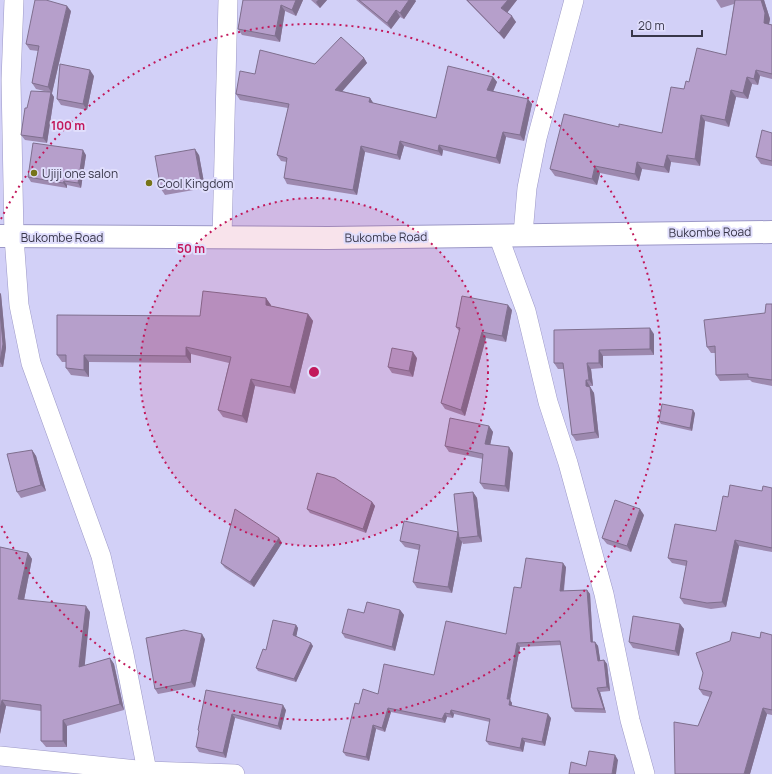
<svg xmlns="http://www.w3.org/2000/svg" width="772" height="774" font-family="Manrope,sans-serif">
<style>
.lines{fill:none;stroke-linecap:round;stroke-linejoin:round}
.street-casing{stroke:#9c98c7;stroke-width:20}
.secondary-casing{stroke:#9c98c7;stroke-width:24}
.street{stroke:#fff;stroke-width:19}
.secondary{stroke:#fff;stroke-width:22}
.wall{fill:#9d89af}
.shaded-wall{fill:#7f6f8e}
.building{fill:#b69fcb;stroke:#7f6f8e}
.ring{fill:none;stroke:#c2185b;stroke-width:2;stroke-dasharray:2 4}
.poi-dot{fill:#767419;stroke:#e0defc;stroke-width:1.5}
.labels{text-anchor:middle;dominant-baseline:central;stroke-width:4;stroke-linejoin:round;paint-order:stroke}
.poi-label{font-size:12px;fill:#383649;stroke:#e0defc;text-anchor:start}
.street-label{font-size:12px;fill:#383649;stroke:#e0defc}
.centre{fill:#c2185b;stroke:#e0defc;stroke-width:2}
.ring-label{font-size:12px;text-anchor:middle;font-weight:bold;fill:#c2185b;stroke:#e0defc;stroke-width:4;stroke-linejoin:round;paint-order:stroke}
</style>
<rect width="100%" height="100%" fill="#d2d0f7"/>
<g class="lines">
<defs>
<g id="street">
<polyline points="14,0 11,80 14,237 19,305 31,363 101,556 124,654 147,771"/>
<polyline points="523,234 527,188 537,138 574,0"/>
<polyline points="498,235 526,311 548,402 568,463 604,594 630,720 645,774"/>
<polyline points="222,238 228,0"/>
<polyline points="0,756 147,771 235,774"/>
</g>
<polyline id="secondary" points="0,236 328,238 772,232"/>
</defs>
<use href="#street" class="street-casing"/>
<use href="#secondary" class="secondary-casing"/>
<use href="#street" class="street"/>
<use href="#secondary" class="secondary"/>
</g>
<g class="wall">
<polygon points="243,0 303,0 296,16 285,11 280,42 242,35 238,29"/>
<polygon points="311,0 327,0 320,8"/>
<polygon points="356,0 415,0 416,1 404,19 400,17 391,29"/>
<polygon points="466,0 517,0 507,13 516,22 504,39"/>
<polygon points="716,0 764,0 770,19 769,24 772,25 772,79 760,76 758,85 752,84 748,99 736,97 729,127 705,121 700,166 671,162 669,173 642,169 639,181 600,173 597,185 555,176 550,169 619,127 662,133 684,89 689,82 726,55 734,4 721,8"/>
<polygon points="71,11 52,93 51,93 54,97 47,143 25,140 21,135 27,108 48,92 36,89 32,83 38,51 30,50 26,44"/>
<polygon points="364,58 367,63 342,91 370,98 373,103 436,118 493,77 497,82 493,92 532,104 524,141 506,137 500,164 443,150 442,156 404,146 400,160 365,152 357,195 287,184 284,178 287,162 281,161 277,155 288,108 240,100 236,94 255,74 315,64"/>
<polygon points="94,76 87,110 61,105 57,99"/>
<polygon points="772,133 772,166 761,164 756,157"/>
<polygon points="86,155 81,188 67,185 67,188 31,182 28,177"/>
<polygon points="199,155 205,188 165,195 161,189"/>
<polygon points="0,293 1,294 6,348 3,367 0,367"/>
<polygon points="266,298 271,306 308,314 313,321 295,394 255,386 247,423 223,417 218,410 229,363 191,354 191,363 89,362 89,377 71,375 66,368 66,362 62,362 57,355"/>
<polygon points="772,304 772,386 752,382 750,380 720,381 716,375 716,353 711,353 707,347 765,313"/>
<polygon points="512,310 506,342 486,338 465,416 445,409 441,403 459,331 456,327"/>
<polygon points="554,330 654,334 654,355 603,356 603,368 591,369 593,386 590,386 590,388 594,393 599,438 576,441 572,435 564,369 558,369 554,363"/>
<polygon points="417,358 413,377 392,373 388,367"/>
<polygon points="695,413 692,431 661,424 659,421"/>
<polygon points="489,426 493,432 490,445 513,453 509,492 484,489 480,483 483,459 449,452 445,446"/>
<polygon points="32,450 36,456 46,491 21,498 17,492"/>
<polygon points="772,488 772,552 739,546 726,607 711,609 684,604 680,598 686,566 672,563 668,558 716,531 728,497 762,491"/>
<polygon points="473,492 477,498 482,542 463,544 462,542 452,593 417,588 413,582 419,550 405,547 400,541 458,532"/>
<polygon points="372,502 375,506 366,533 310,513 307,509"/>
<polygon points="644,515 631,552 607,544 602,538"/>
<polygon points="279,538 282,543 254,587 225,568 221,563"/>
<polygon points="0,547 28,553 32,559 24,600 90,612 84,666 110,658 114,664 124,710 67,726 67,747 46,747 41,741 41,711 6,706 0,734"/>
<polygon points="566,567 564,591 587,590 590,594 593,642 595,642 598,646 600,660 604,660 607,664 610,691 600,692 606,713 575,712 572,708 561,645 520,647 510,700 512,703 512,706 551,718 545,746 525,742 523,752 489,745 486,741 490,722 454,714 453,718 447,717 445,723 391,712 385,732 376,729 369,761 346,756 343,752 359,704 378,694 434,675 506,634 521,588"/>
<polygon points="400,610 404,615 395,651 345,638 342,633"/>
<polygon points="680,624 684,629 679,656 633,648 629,642"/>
<polygon points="296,625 298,628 296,636 313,646 296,682 258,671 256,668 266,650"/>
<polygon points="772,635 772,715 767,714 750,774 698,726 710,697 703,695 699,689 760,638"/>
<polygon points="205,639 195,687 158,694 155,689"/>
<polygon points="206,690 286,710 281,730 235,718 226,758 199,752 196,747 199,732 198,730"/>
</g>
<g class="shaded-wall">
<polygon points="296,0 303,0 296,16 292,10"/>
<polygon points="318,0 327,0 320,8 316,2"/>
<polygon points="409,0 415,0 416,1 404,19 400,13"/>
<polygon points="508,0 517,0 506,14 501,8"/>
<polygon points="761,0 764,0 770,19 768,29 764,23"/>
<polygon points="281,5 285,11 280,42 275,36"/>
<polygon points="67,6 71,11 52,93 48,87"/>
<polygon points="396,10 400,17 391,29 387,23"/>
<polygon points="512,16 516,22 504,39 499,33"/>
<polygon points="364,58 367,63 339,95 335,90"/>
<polygon points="90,70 94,76 87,110 83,104"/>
<polygon points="756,70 760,76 758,85 754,79"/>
<polygon points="493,77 497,82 491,96 487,90"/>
<polygon points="747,77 752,84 748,99 743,93"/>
<polygon points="731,90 736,97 729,127 725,120"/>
<polygon points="51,92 54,97 47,143 43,138"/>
<polygon points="370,98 374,104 369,102"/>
<polygon points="528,99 532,104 524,141 520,135"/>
<polygon points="701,115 705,121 700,166 695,159"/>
<polygon points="503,132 506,137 500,164 496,158"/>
<polygon points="400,141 404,146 400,160 397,155"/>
<polygon points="439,145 443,150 442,156 438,151"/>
<polygon points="361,146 365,152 357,195 353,190"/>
<polygon points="195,149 199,155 205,188 201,182"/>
<polygon points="83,150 86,155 81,188 78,183"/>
<polygon points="667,155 671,162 669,173 664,167"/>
<polygon points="637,162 642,169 639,181 635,174"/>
<polygon points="595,166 600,173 597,185 592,179"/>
<polygon points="64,181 67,185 67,188 63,183"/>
<polygon points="0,293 1,294 6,348 3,367 0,362"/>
<polygon points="266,298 271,305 271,312 266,305"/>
<polygon points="508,305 512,310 506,342 502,336"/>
<polygon points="308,314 313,321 295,394 290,387"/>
<polygon points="650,328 654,334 654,355 650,349"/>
<polygon points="482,332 486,338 465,416 461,410"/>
<polygon points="186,347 191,354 191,363 186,356"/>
<polygon points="599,350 603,356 603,368 599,363"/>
<polygon points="413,352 417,358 413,377 409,371"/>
<polygon points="84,355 89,362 89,377 84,370"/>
<polygon points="587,363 591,369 593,386 589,380"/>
<polygon points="251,379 255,386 247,423 242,416"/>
<polygon points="586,380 594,393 599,438 595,432 586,386"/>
<polygon points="693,410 695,413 692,431 690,428"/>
<polygon points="489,426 493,432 489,450 485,444"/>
<polygon points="509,447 513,453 509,492 505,486"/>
<polygon points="32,450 36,456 46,491 41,485"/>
<polygon points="473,492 477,498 482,542 478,536"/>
<polygon points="372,502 375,506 366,533 363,529"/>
<polygon points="640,509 644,515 631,552 627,546"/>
<polygon points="458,532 459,538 462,542 452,593 448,587"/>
<polygon points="279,538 282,543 254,587 250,582"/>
<polygon points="735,540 739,546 726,607 722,602"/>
<polygon points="28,553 32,559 23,605 18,599"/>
<polygon points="563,563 566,567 563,595 560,591"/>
<polygon points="587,590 590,594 593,646 591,642"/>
<polygon points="86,606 90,612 84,673 79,667"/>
<polygon points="400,610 404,615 395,651 392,647"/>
<polygon points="680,624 684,629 679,656 675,651"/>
<polygon points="296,625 298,628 296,638 293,635"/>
<polygon points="202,634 205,639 195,687 191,682"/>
<polygon points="595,642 598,646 601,665 598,661"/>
<polygon points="311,643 313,646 296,682 294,679"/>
<polygon points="517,643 520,647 510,700 512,703 511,709 509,705 507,699"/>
<polygon points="110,658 114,664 124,710 120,704"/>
<polygon points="604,660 607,664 610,691 607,687"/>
<polygon points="597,688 600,692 606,713 604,709"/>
<polygon points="2,700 6,706 0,734 0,709"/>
<polygon points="283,705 286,710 281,730 278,726"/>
<polygon points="388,708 391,712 385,732 382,728"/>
<polygon points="763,708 767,714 750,774 744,774"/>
<polygon points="451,710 454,714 453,718 450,714"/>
<polygon points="445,713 447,717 445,723 442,719"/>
<polygon points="232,714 235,718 226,758 223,753"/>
<polygon points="548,714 551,718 545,746 542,742"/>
<polygon points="63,720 67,726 67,747 63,741"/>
<polygon points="373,725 376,729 369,761 366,757"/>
<polygon points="522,738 525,742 523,752 520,748"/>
<polygon points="615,755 618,760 616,774 612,774"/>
</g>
<g class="building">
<polygon points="35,0 46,0 67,6 48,87 32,83 39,46 26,44"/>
<polygon points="243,0 296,0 292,10 281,5 275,36 238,29"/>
<polygon points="359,0 409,0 400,13 396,10 387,23"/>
<polygon points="467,0 508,0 501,8 512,16 499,33"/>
<polygon points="735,0 761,0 765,13 764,23 772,25 772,74 756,70 754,79 747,77 743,93 731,90 725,120 701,115 695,159 667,155 664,167 637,162 635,174 595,166 592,179 550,169 564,114 619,127 619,124 662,133 671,87 684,89 686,81 689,82 697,48 726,55"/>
<polygon points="341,37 364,58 335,90 370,98 369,102 436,118 448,66 493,77 487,90 528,99 520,135 503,132 496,158 439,145 438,151 400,141 397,155 361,146 353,190 284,178 287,158 277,155 289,104 236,94 240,71 255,74 260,50 315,64"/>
<polygon points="60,64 90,70 83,104 57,99"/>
<polygon points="31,91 51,92 43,138 21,135 25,108 27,108"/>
<polygon points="762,130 772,133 772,161 756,157"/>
<polygon points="33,143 83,150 78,183 64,181 63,183 28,177"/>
<polygon points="195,149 201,182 161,189 155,156"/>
<polygon points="203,291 266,298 266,305 308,314 290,387 251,379 242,416 218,410 231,357 186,347 186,356 84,355 84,370 66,368 66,355 57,355 57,315 200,316"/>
<polygon points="462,296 508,305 502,336 482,332 461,410 441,403 460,328 456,327"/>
<polygon points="766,304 772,304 772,380 748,377 748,374 716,375 715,346 707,347 704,320 765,313"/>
<polygon points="0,311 3,344 0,362"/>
<polygon points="650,328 650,349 599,350 599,363 587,363 589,380 586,380 586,386 590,387 595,432 572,435 563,363 554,363 554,330"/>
<polygon points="392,348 413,352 409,371 388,367"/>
<polygon points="662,404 693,410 690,428 659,421"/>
<polygon points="450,418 489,426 485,444 509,447 505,486 480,483 483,454 445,446"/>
<polygon points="32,450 41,485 17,492 7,454"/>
<polygon points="317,473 335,478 372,502 363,529 307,509"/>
<polygon points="730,485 762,491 763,486 772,488 772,548 735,540 722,602 707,603 680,598 687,561 668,558 675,524 716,531 723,496 728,497"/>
<polygon points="473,492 478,536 459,538 458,532 448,587 413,582 420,545 400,541 404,521 458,532 454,494"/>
<polygon points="615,500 640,509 627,546 602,538"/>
<polygon points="235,509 279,538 250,582 221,563"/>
<polygon points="0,547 28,553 18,599 86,606 79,667 110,658 120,704 63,720 63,741 41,741 41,705 2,700 0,709"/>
<polygon points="526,558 563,563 560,591 587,590 591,642 595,642 598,661 604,660 607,687 597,688 604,709 572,708 560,641 517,643 507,699 510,699 509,705 548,714 542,742 522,738 520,748 486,741 490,719 451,710 450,714 445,713 442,719 388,708 382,728 373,725 366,757 343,752 355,703 359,704 363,689 378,694 384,664 434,675 446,621 506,634 514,587 521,588"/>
<polygon points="367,602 400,610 392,647 342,633 348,609 364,613"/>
<polygon points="633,616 680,624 675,651 629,642"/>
<polygon points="273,620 296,625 293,635 311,643 294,679 256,668 263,649 266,650"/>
<polygon points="184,630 202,634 191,682 155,689 146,638"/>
<polygon points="732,632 760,638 761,632 772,635 772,710 763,708 744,774 675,774 674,722 698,726 712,692 699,689 703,673 696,653 730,641"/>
<polygon points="206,690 283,705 278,726 232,714 223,753 196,747 199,731 198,730"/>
<polygon points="589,751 615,755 612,774 569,774 571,762 586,766"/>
</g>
<circle cx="314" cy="372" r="174" fill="#c2185b" fill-opacity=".12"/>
<g class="ring">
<circle cx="314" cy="372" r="174"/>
<path d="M1 219A348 348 0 1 1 1 525"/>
</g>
<g class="poi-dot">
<circle cx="34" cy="173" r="4"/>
<circle cx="149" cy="183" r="4"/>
</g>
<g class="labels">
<g class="poi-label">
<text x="42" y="173">Ujiji one salon</text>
<text x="157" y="183">Cool Kingdom</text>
</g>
<g class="street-label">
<text transform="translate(710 232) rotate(-1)">Bukombe Road</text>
<text x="62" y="237">Bukombe Road</text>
<text transform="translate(386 237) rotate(-1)">Bukombe Road</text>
</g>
</g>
<circle cx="314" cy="372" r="6" class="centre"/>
<g class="ring-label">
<text x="68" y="130">100 m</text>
<text x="191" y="253">50 m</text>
</g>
<path d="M632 30v6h70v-6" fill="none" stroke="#383649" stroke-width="2"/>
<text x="638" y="30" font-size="12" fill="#383649" stroke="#e0defc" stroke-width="3" paint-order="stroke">20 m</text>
</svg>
